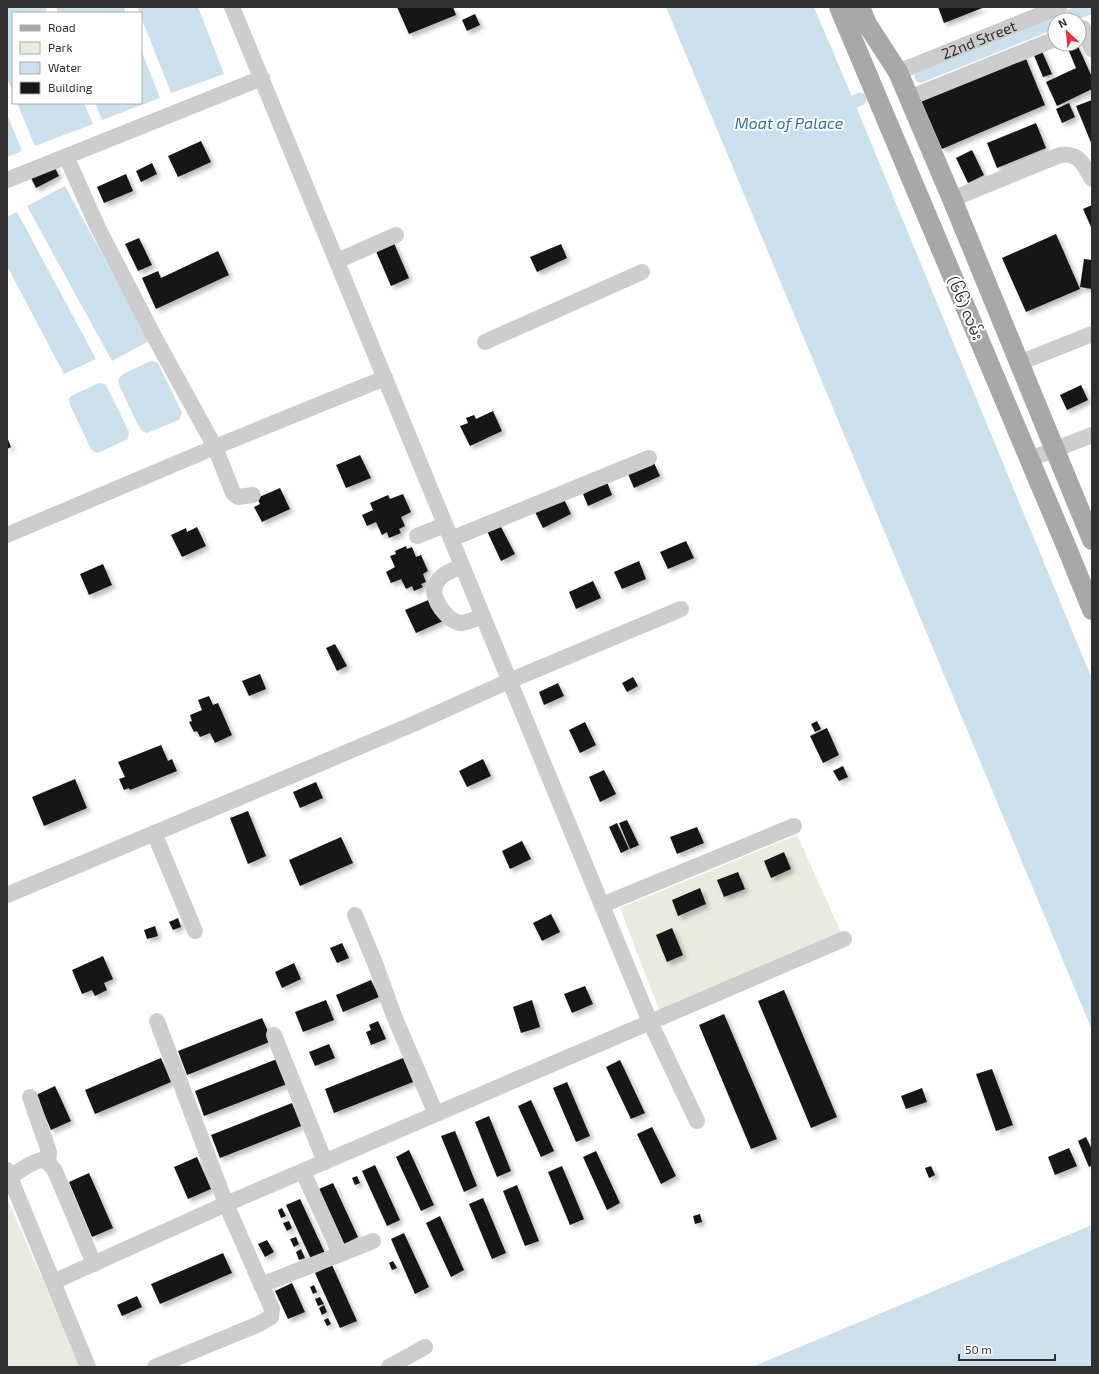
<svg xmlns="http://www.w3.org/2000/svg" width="1099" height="1374" font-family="'Exo 2','Noto Sans Myanmar',sans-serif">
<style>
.green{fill:#e6edde}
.water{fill:#cae0ed}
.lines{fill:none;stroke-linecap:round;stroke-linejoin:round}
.canal{stroke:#cae0ed;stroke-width:13}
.building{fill:#171717;filter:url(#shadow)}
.minor{stroke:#cdcdcd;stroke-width:16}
.major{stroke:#a8a8a8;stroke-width:20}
.labels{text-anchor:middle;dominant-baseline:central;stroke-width:4;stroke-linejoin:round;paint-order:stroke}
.street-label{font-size:15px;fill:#303030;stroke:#fff}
.water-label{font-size:16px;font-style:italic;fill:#3b7395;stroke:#fff}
</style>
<defs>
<filter id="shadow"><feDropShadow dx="3.5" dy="3.5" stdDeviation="2" flood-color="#0004"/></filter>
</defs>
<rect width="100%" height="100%" fill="#fff"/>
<g class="green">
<polygon points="797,835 844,939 663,1016 656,1002 620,908"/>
<polygon points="7,1198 81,1367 7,1367"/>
</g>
<g class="water">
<polygon points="7,7 45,7 47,13 13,13 13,93 7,78"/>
<polygon points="56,7 124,7 126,13 58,13"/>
<polygon points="137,7 198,7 224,74 171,93 141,17 141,13 140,13"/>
<polygon points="666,7 814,7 850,92 1092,679 1092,1030"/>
<polygon points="141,50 160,98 102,120 95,103 141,103"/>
<polygon points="17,103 84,103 93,124 35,146"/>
<polygon points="7,114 22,151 7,157"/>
<polygon points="65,186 149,341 112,361 27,206"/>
<polygon points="17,212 96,359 64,374 7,266 7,217"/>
<polygon points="151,361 157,362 159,365 182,413 179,420 147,433 142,431 138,425 120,387 118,379 123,374"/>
<polygon points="99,383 105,384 107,387 129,432 128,439 98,453 93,451 91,449 70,405 69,399 71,396"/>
<polygon points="1092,1225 1092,1367 752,1367"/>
</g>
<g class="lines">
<g class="canal">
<polyline points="1060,20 1092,7"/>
<polyline points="921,76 1055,22"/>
<polyline points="838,109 860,99"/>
</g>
</g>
<g class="building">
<polygon points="397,7 453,7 456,15 409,34"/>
<polygon points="938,7 985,7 944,23"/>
<polygon points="475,14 480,25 467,31 462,20"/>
<polygon points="1066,44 1077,44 1092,77 1092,89 1057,106 1046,82 1076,68"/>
<polygon points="1041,49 1052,74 1043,77 1033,53"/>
<polygon points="1024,54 1045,105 942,149 920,98"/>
<polygon points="1092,100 1092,145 1076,106"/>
<polygon points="1069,103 1075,117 1062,123 1056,109"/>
<polygon points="1036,123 1046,148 997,168 987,143"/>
<polygon points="201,141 211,162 178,177 168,156"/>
<polygon points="972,150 984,175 968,183 956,158"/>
<polygon points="152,163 157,174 141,182 136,171"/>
<polygon points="53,164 59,176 36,188 30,176"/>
<polygon points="126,174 133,191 104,203 97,187"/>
<polygon points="1092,205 1092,229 1083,209"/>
<polygon points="1056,234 1080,289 1026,312 1002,258"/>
<polygon points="139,238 152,265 138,271 125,244"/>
<polygon points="393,241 409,278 391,286 375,249"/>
<polygon points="561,244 567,258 537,272 530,257"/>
<polygon points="218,251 229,275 156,309 142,278 158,271 161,278"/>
<polygon points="1084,259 1092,260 1092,289 1080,287"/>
<polygon points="1081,385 1088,400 1067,410 1060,395"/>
<polygon points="493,411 502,431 470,446 460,426 468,423 466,418 474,415 476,419"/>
<polygon points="7,437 11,447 7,449"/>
<polygon points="360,455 371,478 346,488 336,465"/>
<polygon points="654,463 660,476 634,488 628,474"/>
<polygon points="607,482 612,495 588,506 583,494"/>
<polygon points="280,488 290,509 262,522 254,507 260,504 257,498"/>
<polygon points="403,494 411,512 401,517 405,526 399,529 401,533 389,538 387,532 382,535 376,522 367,526 362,515 373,510 370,503 388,495 390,499"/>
<polygon points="564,499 571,514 543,528 535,512"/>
<polygon points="500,525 515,554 501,561 487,531"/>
<polygon points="197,527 206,546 182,557 171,535 186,528 187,532"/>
<polygon points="686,541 694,558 668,569 660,552"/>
<polygon points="406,546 407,549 412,547 416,557 421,555 428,571 423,574 426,582 421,584 423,587 414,591 412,586 406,589 401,579 391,583 386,572 395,567 390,556 396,554 395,551"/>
<polygon points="639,561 646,579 622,589 614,572"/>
<polygon points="103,564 112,585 89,595 80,574"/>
<polygon points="593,581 601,598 576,609 569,592"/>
<polygon points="433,598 443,621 416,633 405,610"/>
<polygon points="335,644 347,666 337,671 326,648"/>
<polygon points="260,674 266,689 249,696 242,681"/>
<polygon points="633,677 638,686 627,692 622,683"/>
<polygon points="558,683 564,696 544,705 539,692"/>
<polygon points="209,696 213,705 218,703 232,735 215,743 210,733 200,737 197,731 194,732 189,722 192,721 190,715 202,710 198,700"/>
<polygon points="817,721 821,729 815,732 811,724"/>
<polygon points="585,722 596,745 580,753 569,730"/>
<polygon points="827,728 839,755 823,763 810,736"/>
<polygon points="161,745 168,761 172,759 177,771 130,790 129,788 124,790 119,779 125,777 118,762"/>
<polygon points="483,759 491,776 467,787 459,771"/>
<polygon points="843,766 848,777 839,781 833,771"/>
<polygon points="604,770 616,794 600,802 589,777"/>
<polygon points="75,779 87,808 44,826 32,797"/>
<polygon points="316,782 323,798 300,808 293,792"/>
<polygon points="248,811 266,856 248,864 230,818"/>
<polygon points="627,820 639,845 630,849 619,823"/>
<polygon points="617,823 629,849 621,853 609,827"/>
<polygon points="697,827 704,843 677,854 670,837"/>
<polygon points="341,837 353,863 300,886 289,860"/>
<polygon points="522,841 531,859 510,869 502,851"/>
<polygon points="784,852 791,869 771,878 764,861"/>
<polygon points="738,872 745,889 724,897 717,880"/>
<polygon points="700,888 706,904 678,916 672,900"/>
<polygon points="551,914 560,932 542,941 533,923"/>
<polygon points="178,918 181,927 173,930 169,922"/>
<polygon points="155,926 158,936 147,939 144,930"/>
<polygon points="672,928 683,955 667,962 656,935"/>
<polygon points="342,943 349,958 337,963 330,948"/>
<polygon points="103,956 113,979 104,983 107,990 95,996 92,990 82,994 72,970"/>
<polygon points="294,963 301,979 282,988 275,972"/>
<polygon points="371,980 379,997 343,1012 336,995"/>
<polygon points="585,986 593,1004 572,1013 564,994"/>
<polygon points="784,990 837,1117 811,1128 758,1001"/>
<polygon points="326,1000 334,1020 303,1032 295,1012"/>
<polygon points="532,1000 540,1027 521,1033 513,1007"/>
<polygon points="724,1014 777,1139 751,1149 699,1025"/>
<polygon points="262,1018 272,1041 187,1075 178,1051"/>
<polygon points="378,1021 386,1039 371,1045 366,1032 371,1030 369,1025"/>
<polygon points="329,1044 335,1058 315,1066 309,1052"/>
<polygon points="161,1058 171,1082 95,1114 85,1090"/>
<polygon points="403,1058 413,1082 334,1113 325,1089"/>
<polygon points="277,1059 287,1084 204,1116 195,1091"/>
<polygon points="620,1060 645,1113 631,1119 606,1067"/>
<polygon points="992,1069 1013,1125 996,1131 976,1074"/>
<polygon points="567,1082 590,1136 576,1142 553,1088"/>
<polygon points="55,1086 71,1121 51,1130 36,1095"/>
<polygon points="922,1088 927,1102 906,1109 901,1096"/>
<polygon points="531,1100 554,1151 541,1157 518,1106"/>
<polygon points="292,1103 301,1126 220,1158 211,1135"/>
<polygon points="489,1116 511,1171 497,1177 475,1122"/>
<polygon points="652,1127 676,1176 661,1184 637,1134"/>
<polygon points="455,1131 477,1186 464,1192 441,1136"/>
<polygon points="1086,1137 1092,1150 1092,1165 1089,1167 1078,1141"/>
<polygon points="1069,1148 1077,1166 1055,1175 1048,1157"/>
<polygon points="409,1150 434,1205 421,1211 396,1157"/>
<polygon points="596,1151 620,1203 607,1210 583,1157"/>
<polygon points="197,1157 211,1189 188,1199 174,1167"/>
<polygon points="375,1165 400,1220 387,1226 362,1171"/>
<polygon points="562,1166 584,1219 570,1225 548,1172"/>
<polygon points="931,1166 935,1175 929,1178 925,1168"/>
<polygon points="89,1173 113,1228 92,1237 69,1182"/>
<polygon points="357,1176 360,1183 355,1185 352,1178"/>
<polygon points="333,1183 358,1237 344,1244 319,1189"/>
<polygon points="517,1185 539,1241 525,1246 503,1191"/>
<polygon points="483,1198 506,1253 492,1259 469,1204"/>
<polygon points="300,1199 325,1253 311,1259 286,1205"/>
<polygon points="282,1208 286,1216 281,1218 278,1210"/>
<polygon points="700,1214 702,1222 695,1224 693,1216"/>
<polygon points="440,1216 464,1270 451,1277 426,1223"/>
<polygon points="289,1221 292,1228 287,1231 283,1223"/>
<polygon points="404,1233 429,1287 415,1294 391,1239"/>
<polygon points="296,1237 299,1244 294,1247 290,1239"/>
<polygon points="267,1240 274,1252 265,1257 258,1244"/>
<polygon points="301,1249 305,1258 299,1260 296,1252"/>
<polygon points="223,1253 232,1273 160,1304 151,1284"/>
<polygon points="393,1261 397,1268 392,1270 389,1263"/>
<polygon points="332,1265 357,1321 340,1328 315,1273"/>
<polygon points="292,1283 305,1312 288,1319 275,1291"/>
<polygon points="314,1285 317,1292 313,1294 310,1287"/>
<polygon points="137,1296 142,1307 122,1316 117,1305"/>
<polygon points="320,1297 324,1304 318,1306 315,1299"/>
<polygon points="324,1305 327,1312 322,1315 319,1308"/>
<polygon points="328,1318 331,1324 327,1326 324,1320"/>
</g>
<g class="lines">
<g class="minor">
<polyline points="232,7 650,1022 697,1121"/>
<polyline points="1083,28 1092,49"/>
<path id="s1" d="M898,72L1059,7"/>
<polyline points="909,98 1055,39"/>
<polyline points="66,156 99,230 156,340 215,447 233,493 238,497 253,495"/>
<polyline points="7,180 262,78"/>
<path d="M952,199L1060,155C1080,153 1083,164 1092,179"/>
<polyline points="337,261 396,235"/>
<polyline points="485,342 642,272"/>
<polyline points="1019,363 1092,334"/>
<polyline points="1030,459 1092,435"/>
<polyline points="7,535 215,447 385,378"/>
<polyline points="417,536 445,525"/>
<polyline points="451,539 649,458"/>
<path d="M462,566C452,570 439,575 435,586C430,598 448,623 462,623C468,622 476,618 483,617"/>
<polyline points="154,833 195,931"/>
<polyline points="7,895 293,775 418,722 509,681 681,609"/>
<polyline points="602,905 794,826"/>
<polyline points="355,915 375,963 394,1016 436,1114"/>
<polyline points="274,1035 325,1162"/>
<polyline points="30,1097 49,1152 48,1163"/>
<polyline points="7,1170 88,1367"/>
<path d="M10,1177C18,1172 34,1160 43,1160C48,1161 52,1167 55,1171L94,1264"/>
<polyline points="338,1255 373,1241"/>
<polyline points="53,1282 226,1204 844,939"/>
<polyline points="261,1285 338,1255 337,1247 303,1172"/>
<polyline points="155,1367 259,1324 271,1317 272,1309 226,1204 157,1021"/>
<polyline points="389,1367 425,1347"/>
</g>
<g class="major">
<polyline points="839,7 1069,553 1092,610"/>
<polyline points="860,7 867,24 898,72 952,199 1092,540"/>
</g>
</g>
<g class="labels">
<g class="street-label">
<text stroke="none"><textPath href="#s1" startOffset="87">22nd Street</textPath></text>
<text transform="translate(966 308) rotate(67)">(၆၆) လမ်း</text>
</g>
<g class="water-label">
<text x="789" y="122">Moat of Palace</text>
</g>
</g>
<rect width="1099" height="1374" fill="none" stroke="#303030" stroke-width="16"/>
<rect x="12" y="12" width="130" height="92" fill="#ffffff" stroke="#acacac"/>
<rect x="20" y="25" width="20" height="6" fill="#a8a8a8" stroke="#acacac"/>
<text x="48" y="32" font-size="12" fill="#303030">Road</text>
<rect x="20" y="42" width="20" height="12" fill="#e6edde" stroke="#acacac"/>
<text x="48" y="52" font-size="12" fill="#303030">Park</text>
<rect x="20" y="62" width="20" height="12" fill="#cae0ed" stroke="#acacac"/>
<text x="48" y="72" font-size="12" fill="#303030">Water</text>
<rect x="20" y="82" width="20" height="12" fill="#171717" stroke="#acacac"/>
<text x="48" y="92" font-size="12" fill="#303030">Building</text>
<g transform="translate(1067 32) rotate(334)"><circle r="19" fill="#ffffff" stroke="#acacac"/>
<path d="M0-3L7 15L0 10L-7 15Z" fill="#e92f3f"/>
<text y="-6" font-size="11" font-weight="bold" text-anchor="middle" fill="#303030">N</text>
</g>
<path d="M959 1354v6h96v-6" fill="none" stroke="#303030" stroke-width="2"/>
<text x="965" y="1354" font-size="12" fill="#303030" stroke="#ffffff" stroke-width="3" paint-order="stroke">50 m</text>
</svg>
